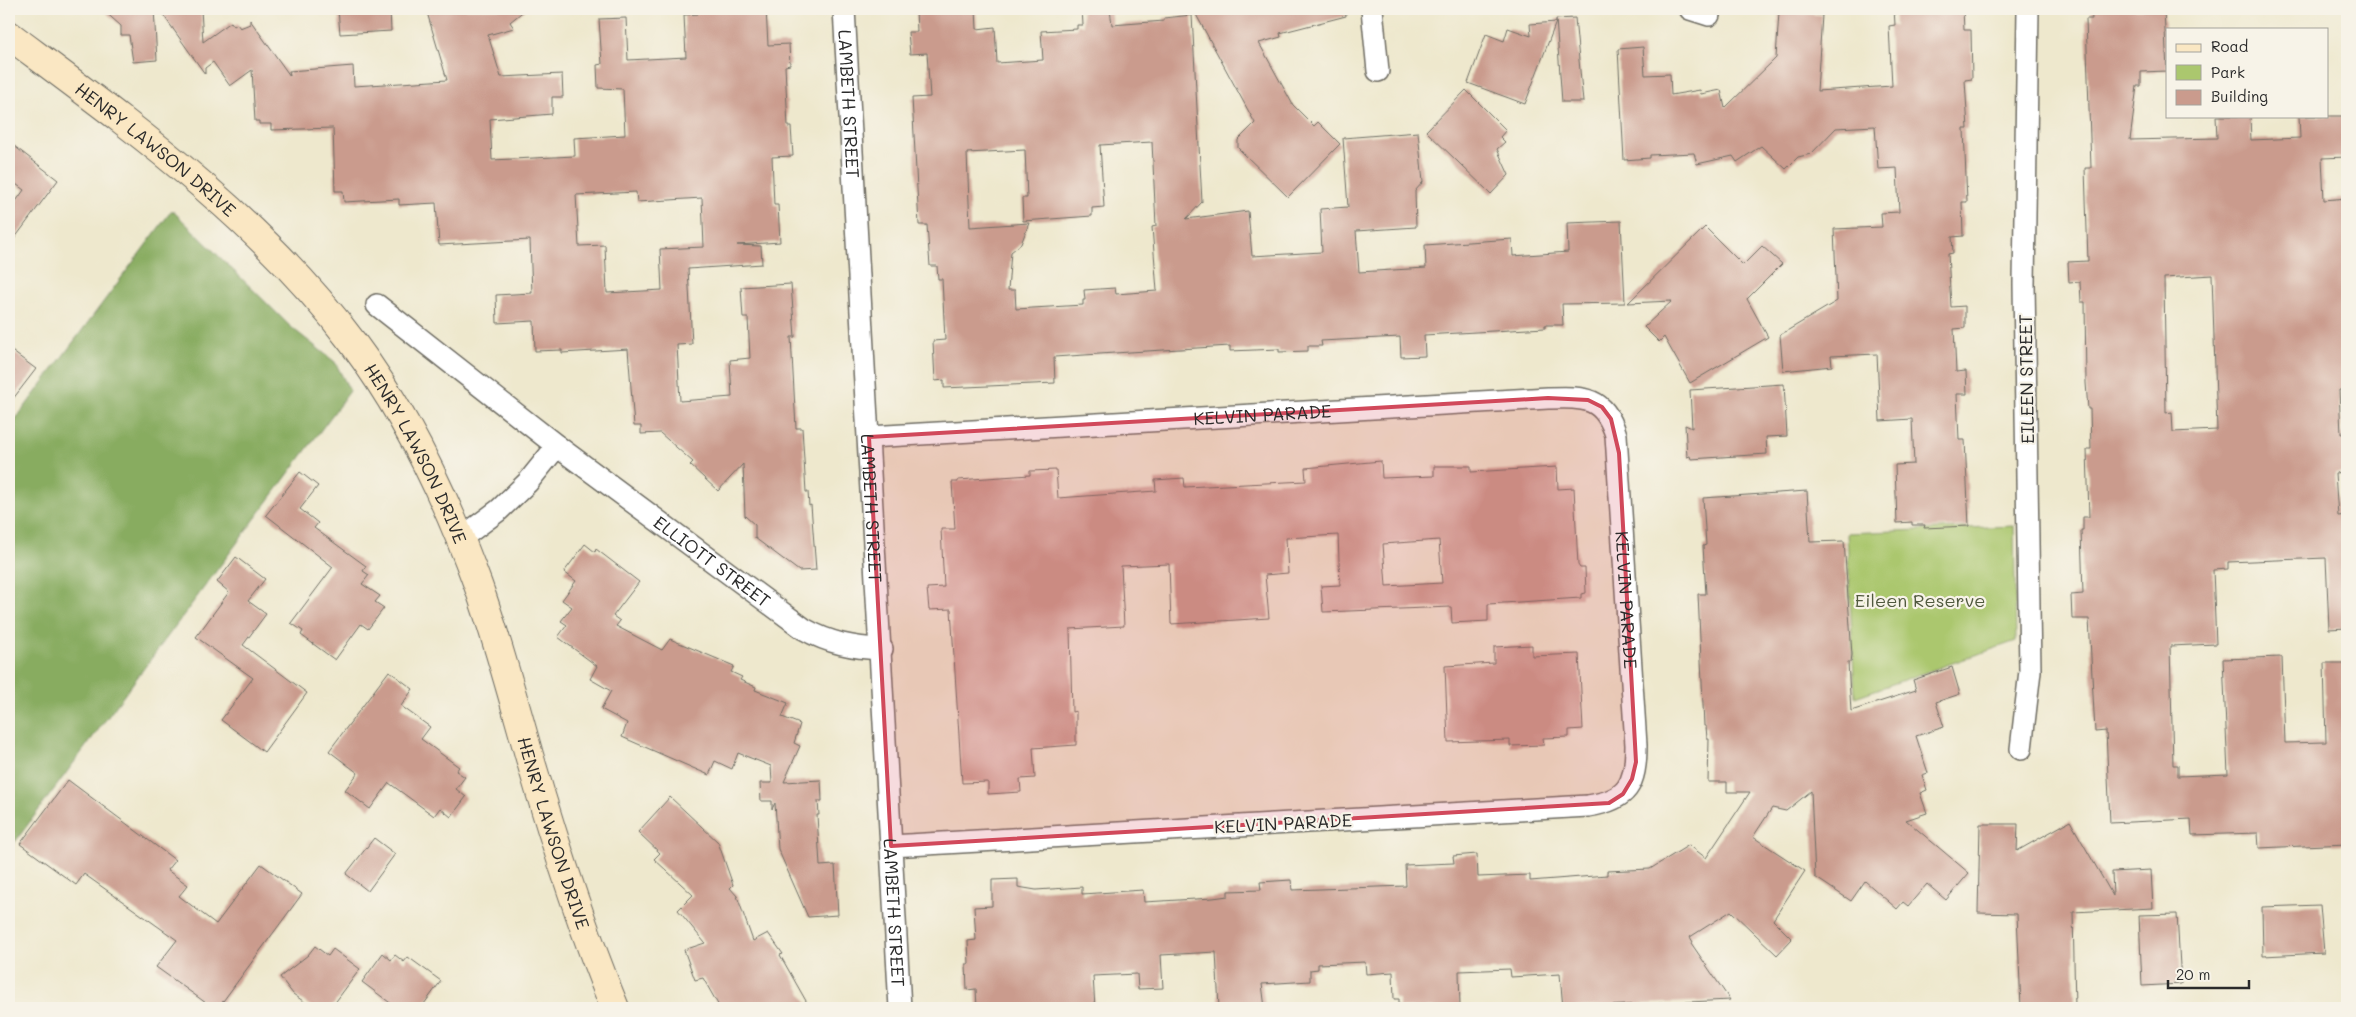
<svg xmlns="http://www.w3.org/2000/svg" width="2356" height="1017" font-family="Mali,sans-serif">
<style>
.green{fill:#abc76e;stroke:#6b794c}
.forest{fill:#88ac61;stroke:#5a6c46}
.building{fill:#ca9b8d;fill-rule:evenodd}
.lines{fill:none;stroke-linecap:round;stroke-linejoin:round}
.minor-casing{stroke:#6f6d64;stroke-width:24}
.secondary-casing{stroke:#6f6d64;stroke-width:30}
.minor{stroke:#fff;stroke-width:21}
.secondary{stroke:#fae7c3;stroke-width:28}
.marked{fill:#d1495b;fill-opacity:0.2;stroke:#d1495b;stroke-width:4;stroke-linejoin:round}
.labels{text-anchor:middle;dominant-baseline:central;stroke-width:4.5;stroke-linejoin:round;paint-order:stroke}
.street-label{font-size:18px;fill:#2b2b2b;stroke:#f7f3e8}
.park-label{font-size:18px;fill:#515a3f;stroke:#f7f3e8}
</style>
<rect width="100%" height="100%" fill="#f7f3e8"/>
<filter id="ink" filterUnits="userSpaceOnUse"><feTurbulence type="fractalNoise" baseFrequency=".02" numOctaves="2"/><feDisplacementMap in="SourceGraphic" scale="10" xChannelSelector="R" yChannelSelector="G"/><feConvolveMatrix kernelMatrix="1 2 1 2 8 2 1 2 1" color-interpolation-filters="sRGB"/></filter>
<filter id="wash" filterUnits="userSpaceOnUse"><feTurbulence type="fractalNoise" baseFrequency=".0096" numOctaves="4" result="noise"/><feDisplacementMap in="SourceGraphic" scale="20" xChannelSelector="R" yChannelSelector="G"/><feGaussianBlur stdDeviation="1.12" result="paint"/><feColorMatrix in="noise" values="0 0 0 0 0 0 0 0 0 0 0 0 0 0 0 0 0 1.4 0 .05"/><feComposite in="paint" operator="in"/></filter>
<g filter="url(#wash)">
<rect width="100%" height="100%" fill="#eee8cd"/>
<polygon class="green" points="2014,526 2016,641 1855,697 1847,533"/>
<polygon class="forest" points="172,210 291,327 335,362 350,391 9,850 9,428"/>
<g id="blocks">
<g class="building">
<polygon points="102,9 154,9 157,60 133,62 129,35 121,35 121,26"/>
<path d="M159,9H201L203,42L231,22L234,26L237,24L240,28L250,24V20L290,76L289,71L353,66L354,86L447,80L426,9H526L510,22L514,28L488,35L501,77L562,74L563,97H552V114L490,119L492,160L575,156L574,138L625,135L623,89L598,88L597,65L602,64L599,19L626,18L628,60L686,57L684,15L698,14L697,11H702V9H766L768,45L789,44L790,65L785,66L788,127H791L793,156L772,157L774,205H778L780,242L737,245L761,246L762,264L688,269L692,344L677,345L680,401L732,397L730,360L750,358L748,318H743L741,287L791,284L795,337H791L796,428H802L806,492H808L809,506L811,505L816,570L799,571L755,538V525L745,516L743,464L718,491L690,465L693,462L660,433L641,434V426H634L628,349L562,353V350L535,351L534,321L497,323L496,295L532,293L530,240L439,245L436,203L399,205V199L344,202L343,191H335L333,128L271,130V124H259V121H255L252,70L230,86L213,62L205,68V74ZM636,192L637,202L702,198L704,247L660,249L662,290L607,293L605,245L579,246L576,195Z"/>
<polygon points="338,9 390,9 391,31 340,34"/>
<path d="M916,9H976L977,29L995,27L997,63L1043,60L1041,31L1077,29V25H1083L1082,9H1110L1112,25L1164,21V18L1192,15L1202,202L1186,219L1248,211L1252,256L1322,252L1320,209L1348,207L1343,138L1418,132L1423,182L1415,191L1416,227L1356,231L1359,272L1426,268L1425,245L1512,239L1513,256L1568,252L1567,223L1621,221L1625,303L1562,304L1563,325H1545V328L1424,335L1425,356L1401,357L1400,337L1321,341L1322,346H1308V351L1279,352V349L1230,351V346L1130,352L1054,357L1055,383L944,388V380L935,381L933,341L945,340L942,279H938L937,266H930L927,225H919L912,98L930,97L927,53L910,54L908,32H917ZM1152,142L1156,226L1152,227L1157,291L1116,294L1115,288L1084,290L1085,300H1083V305L1016,309L1015,290H1008L1011,252L1021,244L1029,223L970,227L967,153L1025,150L1027,198H1022L1023,221L1092,216V208L1104,207L1100,145Z"/>
<polygon points="1193,9 1345,9 1346,16 1280,33 1281,37 1259,43 1293,105 1314,126 1318,122 1340,144 1288,197 1238,148 1238,140 1255,123"/>
<polygon points="1894,9 1963,9 1964,30 1971,30 1972,79 1965,80 1968,129 1964,129 1967,202 1962,202 1963,236 1952,237 1953,253 1948,254 1951,307 1965,306 1965,328 1954,329 1956,372 1966,371 1967,394 1957,394 1959,440 1965,440 1969,526 1924,528 1925,525 1912,525 1912,522 1897,523 1895,465 1914,464 1912,419 1880,421 1877,354 1831,356 1832,366 1783,371 1780,335 1837,301 1834,229 1882,227 1881,213 1899,212 1897,168 1878,169 1875,126 1836,128 1811,154 1798,157 1786,169 1761,146 1737,162 1733,156 1697,164 1694,153 1650,155 1650,158 1624,160 1618,49 1643,47 1645,75 1670,74 1671,95 1700,90 1701,94 1721,90 1725,108 1776,58 1779,12 1822,15 1817,91 1892,86 1889,26 1895,25"/>
<path d="M2091,9H2164L2167,71L2141,72V86H2137L2130,140L2217,138L2216,116H2250L2251,140L2300,138L2299,116H2347V157L2322,158L2324,200L2347,198V390H2339L2341,434L2347,433V466H2344V472L2335,473L2338,516L2347,515V628L2329,629L2326,558L2228,562V569L2213,570L2216,644L2170,646L2173,765H2178V776L2228,774L2223,659L2282,657L2285,743L2326,742L2324,663H2347V844L2259,848L2258,833L2192,835L2191,819L2110,823L2106,731L2095,732L2089,619H2072L2071,595L2083,594L2081,530H2083V517H2089L2087,449H2091L2090,409H2088L2086,383L2085,302H2081L2080,282L2069,283L2068,262L2088,261L2085,168H2091L2086,19H2092ZM2212,275L2217,430L2173,432L2172,412L2166,413L2164,278Z"/>
<polygon points="1575,18 1583,102 1562,102 1556,19"/>
<polygon points="1556,22 1525,104 1468,83 1486,34 1504,41 1508,28 1531,36 1530,24"/>
<polygon points="1466,90 1506,130 1500,137 1505,142 1497,149 1509,175 1491,194 1426,131"/>
<polygon points="9,142 58,180 9,246 9,211 24,190 9,179"/>
<polygon points="1705,227 1743,265 1762,246 1782,264 1747,299 1768,337 1690,383 1664,337 1659,342 1644,327 1672,301 1628,303"/>
<polygon points="9,349 36,369 9,404"/>
<polygon points="1784,384 1787,436 1766,437 1767,454 1691,459 1690,456 1687,457 1685,425 1692,428 1690,390"/>
<path d="M1381,461L1382,478L1434,476V466H1471V472L1557,467L1558,489L1574,488L1578,565L1580,568H1585L1586,593L1581,594V598L1488,604V621L1452,623L1451,607L1323,612L1321,586L1340,585L1338,535L1286,538L1288,573L1265,575L1269,618L1171,624L1169,564L1121,566L1124,626L1070,629L1072,712L1076,711V745L1033,748L1035,778L1020,779L1021,792L988,794V782L962,783L951,609L929,610L927,588L944,587L941,529H955L952,482H958V480L1030,475V471L1056,470L1058,498L1156,491L1155,480L1184,478L1185,487L1306,481L1305,468ZM1439,540L1442,583L1386,586L1383,544Z"/>
<polygon points="300,472 318,486 300,509 318,523 314,528 366,566 363,571 369,575 362,584 380,596 375,602 384,608 368,629 361,624 335,660 301,635 303,631 291,623 333,567 266,515"/>
<polygon points="1807,491 1810,542 1844,541 1852,655 1851,662 1848,662 1851,711 1916,690 1913,680 1952,667 1960,694 1936,702 1944,727 1916,736 1928,773 1922,775 1927,790 1920,793 1927,813 1906,820 1969,873 1946,900 1927,884 1908,906 1903,902 1897,909 1865,881 1851,901 1815,877 1811,791 1786,811 1772,808 1753,837 1805,871 1773,920 1792,939 1777,955 1731,911 1690,937 1693,942 1691,943 1730,1000 1563,1008 1560,974 1511,977 1510,969 1459,971 1460,1008 1399,1008 1399,999 1394,999 1393,972 1366,974 1365,962 1318,964 1318,969 1310,970 1310,981 1262,984 1265,1008 1219,1008 1216,952 1161,955 1163,988 1138,989 1137,974 1093,976 1095,1008 977,1008 976,989 967,990 966,964 969,964 968,941 976,940 974,907 992,906 992,880 1018,879 1018,887 1036,890 1082,887 1082,894 1143,890 1144,902 1213,898 1228,896 1228,891 1261,890 1260,882 1291,880 1292,890 1406,886 1405,865 1454,863 1453,856 1477,854 1478,877 1530,875 1530,881 1607,875 1607,871 1650,869 1689,845 1706,858 1750,792 1727,792 1727,782 1708,782 1709,739 1707,739 1706,726 1704,726 1698,594 1706,594 1703,546 1706,545 1703,498"/>
<polygon points="585,544 595,552 596,549 639,582 613,616 620,621 616,626 662,650 670,639 734,666 731,672 742,677 740,680 756,687 755,690 788,703 782,717 800,724 794,743 800,746 784,782 821,780 822,801 818,801 819,815 817,815 820,866 835,865 838,915 808,917 778,849 775,803 772,809 772,801 761,801 760,783 772,783 771,766 738,753 732,769 715,761 709,775 622,737 627,723 601,709 611,691 590,679 597,666 558,637 567,625 561,621 572,607 562,600 576,581 564,572"/>
<polygon points="236,557 265,579 248,601 266,614 243,645 307,693 264,752 221,720 253,678 196,637 229,592 217,582"/>
<polygon points="1532,645 1532,656 1579,654 1583,729 1569,730 1569,737 1543,738 1544,745 1510,746 1510,740 1448,742 1445,666 1494,663 1494,647"/>
<polygon points="389,671 413,689 401,706 430,727 421,739 459,767 456,771 465,777 456,789 466,797 451,817 440,808 434,816 389,783 370,809 345,790 358,773 329,751"/>
<polygon points="68,780 175,860 167,870 188,885 179,896 216,924 261,864 302,894 218,1008 213,1008 156,967 177,940 84,874 76,885 20,844"/>
<polygon points="670,797 718,842 733,885 730,888 737,896 753,941 768,933 783,954 780,955 810,1008 720,1008 703,978 695,980 684,950 705,943 678,910 693,895 654,859 660,853 638,832"/>
<polygon points="2070,821 2113,896 2112,872 2151,870 2153,908 2073,912 2075,1008 2021,1008 2017,914 1978,913 1980,824 2018,824 2017,851"/>
<polygon points="374,838 395,854 368,891 346,874"/>
<polygon points="2320,905 2324,953 2263,956 2262,907"/>
<polygon points="2177,914 2181,984 2142,986 2139,915"/>
<polygon points="315,946 328,956 333,949 360,969 331,1008 313,1008 293,994 280,977 308,955"/>
<polygon points="383,953 391,960 395,955 404,962 408,957 441,981 421,1008 397,1008 362,982"/>
</g>
</g>
</g>
<g filter="url(#ink)">
<use href="#blocks" fill-opacity="0" stroke="#6f6d64" stroke-width="1"/>
<g class="lines">
<defs>
<g id="minor">
<path id="s1" d="M844,9L900,1008"/>
<polyline points="1372,9 1378,71"/>
<polyline points="1690,9 1709,15"/>
<path id="s2" d="M377,305L557,446L804,629C829,643 853,648 882,649"/>
<path id="s3" d="M869,437L1548,398C1584,397 1604,396 1616,435L1636,745C1636,785 1628,800 1588,806L891,846"/>
<polyline points="460,539 499,510 528,482 557,446"/>
<polyline points="2021,749 2030,671 2024,284 2028,9"/>
</g>
<g id="secondary">
<path id="s4" d="M9,35C132,127 260,218 353,343C407,415 447,500 478,585C498,641 513,698 529,755C554,841 581,926 615,1008"/>
</g>
</defs>
<use href="#minor" class="minor-casing"/>
<use href="#secondary" class="secondary-casing"/>
<use href="#minor" class="minor"/>
<use href="#secondary" class="secondary"/>
</g>
</g>
<path class="marked" d="M1548,398L1588,400L1602,407L1611,419L1619,453L1636,762L1632,779L1623,794L1609,803L891,846L869,437Z"/>
<g class="labels">
<g class="street-label">
<text stroke="none"><textPath href="#s1" startOffset="95">LAMBETH STREET</textPath></text>
<text stroke="none"><textPath href="#s4" startOffset="186">HENRY LAWSON DRIVE</textPath></text>
<text transform="translate(2026 379) rotate(-91)">EILEEN STREET</text>
<text stroke="none"><textPath href="#s3" startOffset="394">KELVIN PARADE</textPath></text>
<text stroke="none"><textPath href="#s4" startOffset="591">HENRY LAWSON DRIVE</textPath></text>
<text stroke="none"><textPath href="#s1" startOffset="500">LAMBETH STREET</textPath></text>
<text stroke="none"><textPath href="#s2" startOffset="422">ELLIOTT STREET</textPath></text>
<text stroke="none"><textPath href="#s3" startOffset="932">KELVIN PARADE</textPath></text>
<text transform="translate(1283 823) rotate(-3)">KELVIN PARADE</text>
<text stroke="none"><textPath href="#s4" startOffset="996">HENRY LAWSON DRIVE</textPath></text>
<text stroke="none"><textPath href="#s1" startOffset="905">LAMBETH STREET</textPath></text>
</g>
<g class="park-label">
<text x="1920" y="600">Eileen Reserve</text>
</g>
</g>
<rect width="2356" height="1017" fill="none" stroke="#f7f3e8" stroke-width="30"/>
<rect x="2166" y="28" width="162" height="90" fill="#f7f3e8" stroke="#a5a39c"/>
<rect x="2176" y="44" width="25" height="8" fill="#fae7c3" stroke="#a5a39c"/>
<text x="2211" y="52" font-size="15" fill="#2b2b2b">Road</text>
<rect x="2176" y="65" width="25" height="15" fill="#abc76e" stroke="#a5a39c"/>
<text x="2211" y="78" font-size="15" fill="#2b2b2b">Park</text>
<rect x="2176" y="90" width="25" height="15" fill="#ca9b8d" stroke="#a5a39c"/>
<text x="2211" y="102" font-size="15" fill="#2b2b2b">Building</text>
<path d="M2168 980v8h81v-8" fill="none" stroke="#2b2b2b" stroke-width="2.5"/>
<text x="2176" y="980" font-size="15" fill="#2b2b2b" stroke="#f7f3e8" stroke-width="4" paint-order="stroke">20 m</text>
</svg>
